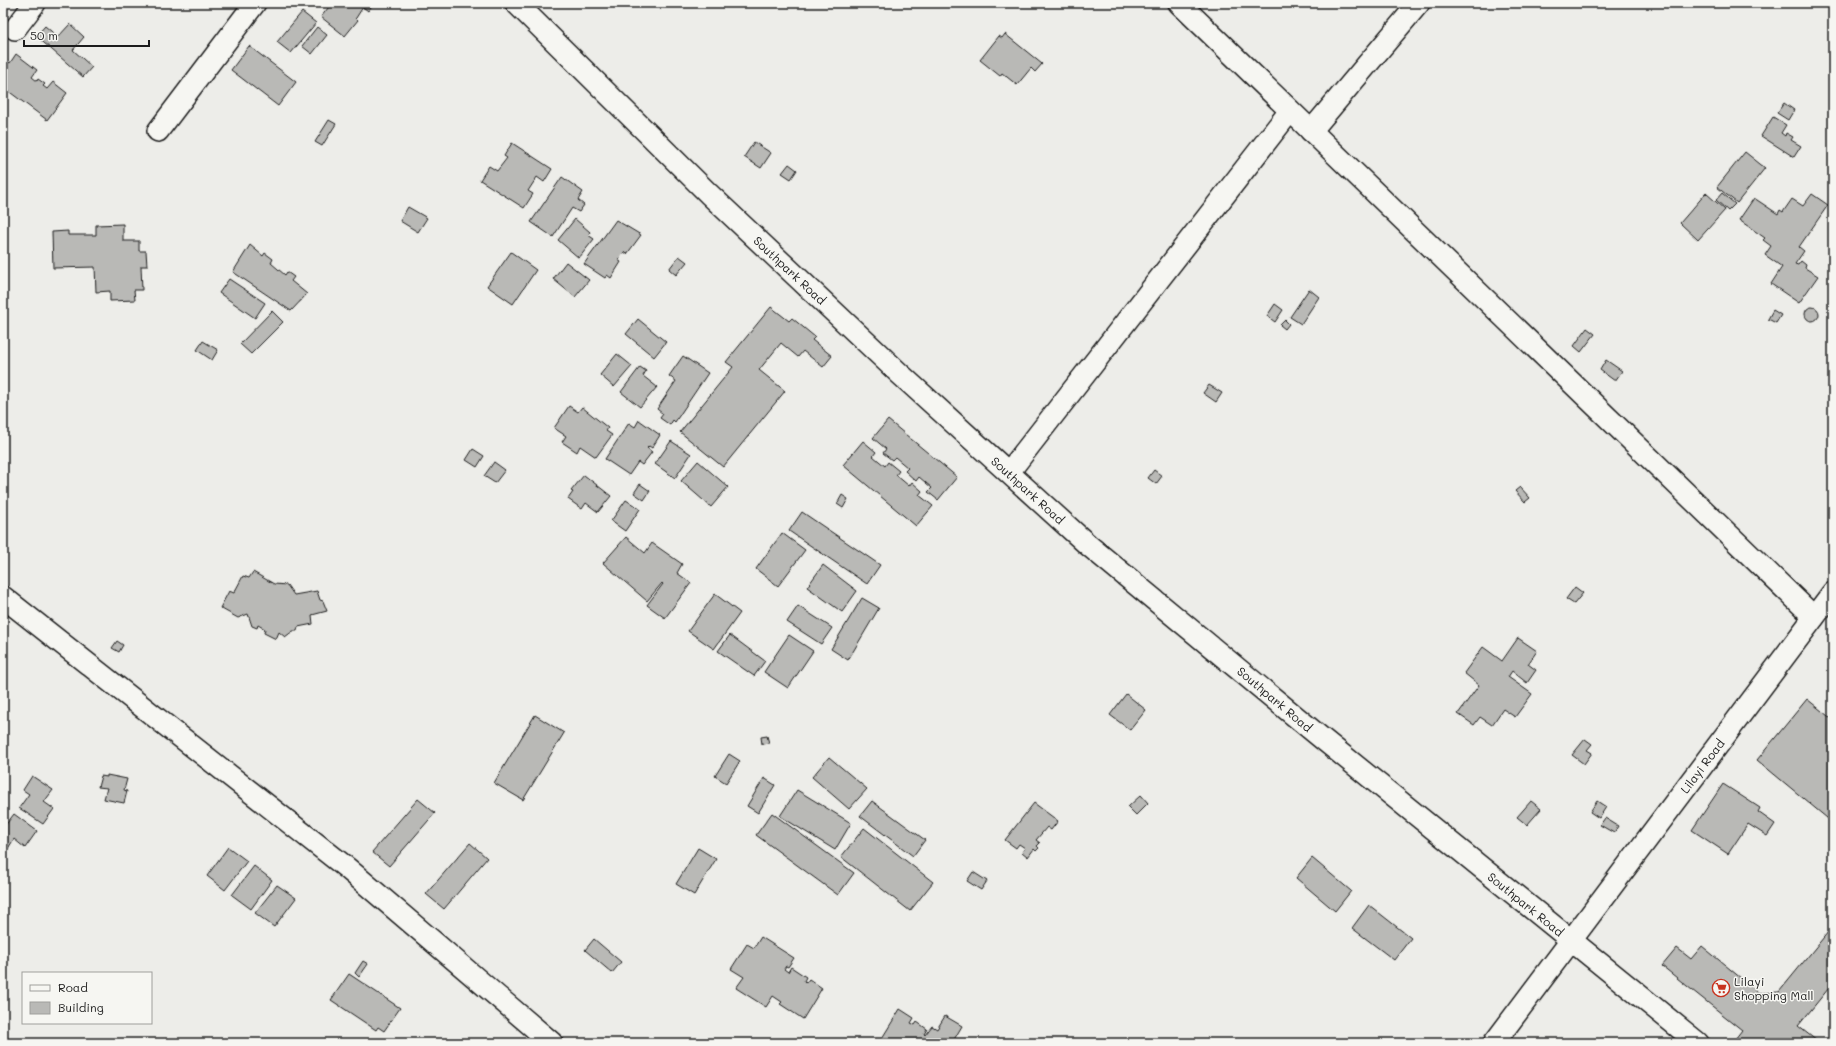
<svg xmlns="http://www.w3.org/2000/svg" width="1836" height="1046" font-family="Mali,sans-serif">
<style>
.building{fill:#b9b9b6;stroke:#1c1c1c}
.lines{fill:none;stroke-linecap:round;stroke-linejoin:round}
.minor-casing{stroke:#1c1c1c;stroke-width:24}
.minor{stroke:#f6f6f2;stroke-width:21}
.labels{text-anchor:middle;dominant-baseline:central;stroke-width:3;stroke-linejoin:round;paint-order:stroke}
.street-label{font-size:12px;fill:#1c1c1c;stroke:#f6f6f2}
.poi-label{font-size:12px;fill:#1c1c1c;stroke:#f6f6f2;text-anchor:start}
</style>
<rect width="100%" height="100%" fill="#edede9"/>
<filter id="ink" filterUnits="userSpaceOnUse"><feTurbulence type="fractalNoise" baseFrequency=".025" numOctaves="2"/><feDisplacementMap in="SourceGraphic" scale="8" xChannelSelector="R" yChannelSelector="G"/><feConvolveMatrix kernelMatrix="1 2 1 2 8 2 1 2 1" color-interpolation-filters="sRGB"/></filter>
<g filter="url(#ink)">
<g class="building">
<polygon points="332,3 374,3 368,11 363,7 356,18 358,20 345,36 321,17"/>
<polygon points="302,12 316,23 291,53 277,42"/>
<polygon points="70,24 84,37 73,50 92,67 83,77 36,36 45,26 58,37"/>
<polygon points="317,27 327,35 312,54 302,46"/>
<polygon points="1005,34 1042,64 1035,72 1031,68 1017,85 1002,73 1000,76 980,60 999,36 1002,38"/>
<polygon points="249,46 296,82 278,106 231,70"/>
<polygon points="16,54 37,70 32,77 37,81 38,79 45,84 43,86 47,89 53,82 67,93 47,120 3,87 3,58 10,63"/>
<polygon points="1784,103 1794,110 1788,120 1777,113"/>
<polygon points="1773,117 1786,125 1781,133 1785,136 1786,133 1793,137 1791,140 1801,146 1794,157 1761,136"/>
<polygon points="329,120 336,124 322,146 315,142"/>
<polygon points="754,142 771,153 761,168 744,157"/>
<polygon points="512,143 552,169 544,182 537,177 528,191 533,194 524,208 480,180 489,166 497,171 507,158 504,156"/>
<polygon points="1745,152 1765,168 1737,203 1717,187"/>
<polygon points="789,164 797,170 791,179 782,173"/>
<polygon points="562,177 583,192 578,200 584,205 579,212 572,208 553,237 531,222"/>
<polygon points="1706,193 1725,210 1698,240 1680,223"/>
<polygon points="1722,193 1735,204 1728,211 1716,200"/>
<polygon points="1812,194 1828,205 1799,247 1804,251 1795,264 1798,265 1801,261 1806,265 1805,268 1818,276 1799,303 1771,284 1782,267 1765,255 1771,246 1763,240 1765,238 1739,220 1754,198 1778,214 1780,210 1783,212 1792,199 1803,206"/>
<polygon points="408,207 427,218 418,232 400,221"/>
<polygon points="575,219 590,232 588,235 594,239 579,258 558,240"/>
<polygon points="616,220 641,235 627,254 624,252 618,260 621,262 611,278 607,275 605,278 584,264"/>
<polygon points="123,224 123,241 139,241 139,251 146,251 147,266 141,266 142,290 134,290 135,300 110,301 110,291 96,292 95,267 53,268 52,232 68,231 68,235 96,235 96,225"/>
<polygon points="250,245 263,256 265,253 273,259 271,263 285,275 287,272 294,277 291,281 307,294 291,311 233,272"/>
<polygon points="511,252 536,270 513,304 487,286"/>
<polygon points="679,256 687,262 676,275 669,269"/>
<polygon points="566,262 589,280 575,297 553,279"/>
<polygon points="229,279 265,303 255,318 219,293"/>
<polygon points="1309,289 1319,297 1301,324 1290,317"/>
<polygon points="1275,304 1283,310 1275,322 1267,316"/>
<circle cx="1812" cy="314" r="7"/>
<polygon points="771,307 789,321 792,318 815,337 812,340 832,356 823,367 803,351 798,357 781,343 759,370 785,391 723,467 680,432 733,367 726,362"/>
<polygon points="1773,310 1781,315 1776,323 1768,319"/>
<polygon points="272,311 283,322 251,354 240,344"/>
<polygon points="638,319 666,342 654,357 626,334"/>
<polygon points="1285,320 1289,324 1285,329 1280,325"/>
<polygon points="1587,328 1595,334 1581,352 1574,346"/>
<polygon points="203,341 218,350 212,360 197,350"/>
<polygon points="617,354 632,366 614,387 600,375"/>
<polygon points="683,356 708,373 675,422 673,420 670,425 660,418 663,414 657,409 676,381 669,376"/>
<polygon points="1606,360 1622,371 1615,381 1600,370"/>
<polygon points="640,367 646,371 643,376 657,387 640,407 621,392"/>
<polygon points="1209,385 1222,393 1216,402 1203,393"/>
<polygon points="569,406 578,412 582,407 608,428 606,431 612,435 596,457 580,446 577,452 562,442 566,436 554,428"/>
<polygon points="639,420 660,435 652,448 649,446 647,448 652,452 642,465 638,462 629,475 605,459 629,423 635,427"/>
<polygon points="888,420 957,477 938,500 928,492 932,488 919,477 916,481 905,471 908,468 895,457 892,460 883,453 886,449 873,438"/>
<polygon points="671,441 691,454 675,478 655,464"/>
<polygon points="863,441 876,452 873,456 885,466 888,462 899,471 896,475 909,486 912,482 922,491 919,495 933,506 916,526 843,465"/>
<polygon points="473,449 484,456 477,467 466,460"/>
<polygon points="698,461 728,487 711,507 681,481"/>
<polygon points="494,462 505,470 495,483 484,476"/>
<polygon points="1154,470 1162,476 1156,484 1148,478"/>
<polygon points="584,475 611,496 598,512 586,503 582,509 568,499 573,492 571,491"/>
<polygon points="640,484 650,491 644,500 634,493"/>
<polygon points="1520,487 1530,498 1525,502 1515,491"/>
<polygon points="842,495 848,499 843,508 837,504"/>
<polygon points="626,500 640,509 625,531 611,521"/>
<polygon points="802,512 880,565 867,584 789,531"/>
<polygon points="782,533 805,550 778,586 756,569"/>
<polygon points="626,537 645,553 652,543 682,564 677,573 691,583 665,618 647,605 663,584 662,583 647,601 603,563"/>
<polygon points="823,565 857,591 842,612 807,587"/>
<polygon points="253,572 274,584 287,585 294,595 317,591 320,600 323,601 327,611 312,615 313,624 298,627 297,631 293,631 285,637 279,632 276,639 264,633 265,629 258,625 257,628 252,626 248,614 238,618 220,608 229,591 234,593 243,576 249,578"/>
<polygon points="1575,587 1583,593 1574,604 1566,599"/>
<polygon points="715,594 740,613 714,649 688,631"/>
<polygon points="862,598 879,608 848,660 831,649"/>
<polygon points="798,606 832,628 821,644 787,622"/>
<polygon points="730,635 765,661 754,676 718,651"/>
<polygon points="789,635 813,651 788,688 764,672"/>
<polygon points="1518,638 1537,651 1528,664 1536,670 1527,683 1512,671 1508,677 1532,694 1515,717 1503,709 1492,725 1480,717 1474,725 1458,714 1479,685 1464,673 1483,647 1502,661"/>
<polygon points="117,641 123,645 119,652 112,648"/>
<polygon points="1126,694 1146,710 1130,730 1110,715"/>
<polygon points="1807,699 1833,720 1833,823 1757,760"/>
<polygon points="535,715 564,733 523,800 494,783"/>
<polygon points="767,736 769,743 762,744 761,737"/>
<polygon points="1585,739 1592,744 1587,750 1592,753 1584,764 1572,755"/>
<polygon points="729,754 740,761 726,783 715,776"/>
<polygon points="829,757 867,789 849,809 812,777"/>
<polygon points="107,775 127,779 124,790 127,791 124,803 104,799 107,788 98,787 101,776 107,777"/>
<polygon points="32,776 53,790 44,802 54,809 43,824 19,808 29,794 23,790"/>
<polygon points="764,778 775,785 758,813 747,806"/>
<polygon points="1723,784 1760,808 1758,812 1775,824 1767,836 1748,824 1728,854 1692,830"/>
<polygon points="797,790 851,823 835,850 780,816"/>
<polygon points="1141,795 1148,803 1136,815 1128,807"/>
<polygon points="418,799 435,813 389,866 372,852"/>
<polygon points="872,801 925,840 913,856 860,816"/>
<polygon points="1531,801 1541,809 1527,825 1517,817"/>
<polygon points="1597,801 1606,807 1599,818 1590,812"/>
<polygon points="1034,803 1058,821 1051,830 1047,827 1036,840 1040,843 1037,846 1039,848 1036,851 1034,849 1028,857 1022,852 1025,848 1019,844 1016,848 1005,840"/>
<polygon points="772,813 854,873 838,895 756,835"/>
<polygon points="14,814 37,831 25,848 14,839 7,850 3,847 3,826 4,827"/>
<polygon points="1605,818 1618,826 1614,833 1600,825"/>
<polygon points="864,828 933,882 910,911 841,857"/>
<polygon points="470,843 487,858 444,909 426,894"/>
<polygon points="228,847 247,861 225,890 207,876"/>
<polygon points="698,848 716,859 694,895 676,884"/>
<polygon points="1312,858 1351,891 1335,911 1296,878"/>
<polygon points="254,866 272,880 251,909 232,895"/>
<polygon points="973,872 987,881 981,890 967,881"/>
<polygon points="277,885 296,898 274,927 255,913"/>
<polygon points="1369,905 1411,938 1394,960 1352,928"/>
<polygon points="1833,926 1833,983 1798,1026 1817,1041 1816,1043 1759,1043 1755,1040 1753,1043 1739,1043 1735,1039 1742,1030 1662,966 1677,948 1691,959 1702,946 1759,993 1779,992"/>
<polygon points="761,937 794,958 788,967 786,966 784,969 788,972 791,967 806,977 804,981 806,983 809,979 822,988 803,1019 780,1004 782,1002 773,996 766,1007 736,988 744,977 731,969 747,944 754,948"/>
<polygon points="594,939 621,962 612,973 585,950"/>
<polygon points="363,961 368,964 359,977 355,973"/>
<polygon points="349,974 400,1008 384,1031 378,1027 376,1030 331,1000"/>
<polygon points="900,1009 914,1018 911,1023 915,1025 917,1022 927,1029 924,1034 925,1035 932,1026 937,1029 945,1016 962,1026 952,1043 879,1043"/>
</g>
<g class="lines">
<defs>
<g id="minor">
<polyline points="516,3 709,194 900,374 1087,544 1319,736 1698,1043"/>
<polyline points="1179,3 1814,617"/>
<polyline points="15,29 35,3"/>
<polyline points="158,131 255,3"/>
<polyline points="1311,131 1419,3"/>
<polyline points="1009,472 1290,111"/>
<polyline points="3,597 347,868 552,1043"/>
<polyline points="1494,1043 1833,592"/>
</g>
</defs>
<use href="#minor" class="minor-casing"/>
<use href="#minor" class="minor"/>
</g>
</g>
<defs>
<symbol id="supermarket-ring" viewBox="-11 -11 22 22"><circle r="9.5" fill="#f6f6f2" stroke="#c8321e" stroke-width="1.5"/><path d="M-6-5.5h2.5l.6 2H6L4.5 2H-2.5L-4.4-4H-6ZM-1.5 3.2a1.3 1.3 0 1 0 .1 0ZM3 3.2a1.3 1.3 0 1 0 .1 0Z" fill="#c8321e"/></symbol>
</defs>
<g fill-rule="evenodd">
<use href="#supermarket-ring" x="1711" y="978" width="20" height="20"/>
</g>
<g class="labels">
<g class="street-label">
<text transform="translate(790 270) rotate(43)">Southpark Road</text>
<text transform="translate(1028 490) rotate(42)">Southpark Road</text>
<text transform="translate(1275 699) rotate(40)">Southpark Road</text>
<text transform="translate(1702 766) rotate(-53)">Lilayi Road</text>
<text transform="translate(1526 904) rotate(39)">Southpark Road</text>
</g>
<g class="poi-label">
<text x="1734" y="981">Lilayi<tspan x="1734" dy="14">Shopping Mall</tspan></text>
</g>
</g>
<rect width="1836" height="1046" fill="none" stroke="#f6f6f2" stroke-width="16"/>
<rect x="8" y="8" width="1820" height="1030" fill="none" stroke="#1c1c1c" stroke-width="1.5" filter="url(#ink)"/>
<rect x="22" y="972" width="130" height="52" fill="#f6f6f2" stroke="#9f9f9c"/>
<rect x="30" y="985" width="20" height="6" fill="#f6f6f2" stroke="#9f9f9c"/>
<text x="58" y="992" font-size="12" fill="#1c1c1c">Road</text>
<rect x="30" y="1002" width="20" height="12" fill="#b9b9b6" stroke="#9f9f9c"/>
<text x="58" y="1012" font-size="12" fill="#1c1c1c">Building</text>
<path d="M24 40v6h125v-6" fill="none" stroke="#1c1c1c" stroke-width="2"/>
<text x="30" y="40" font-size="12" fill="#1c1c1c" stroke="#f6f6f2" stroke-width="3" paint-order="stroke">50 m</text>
</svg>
